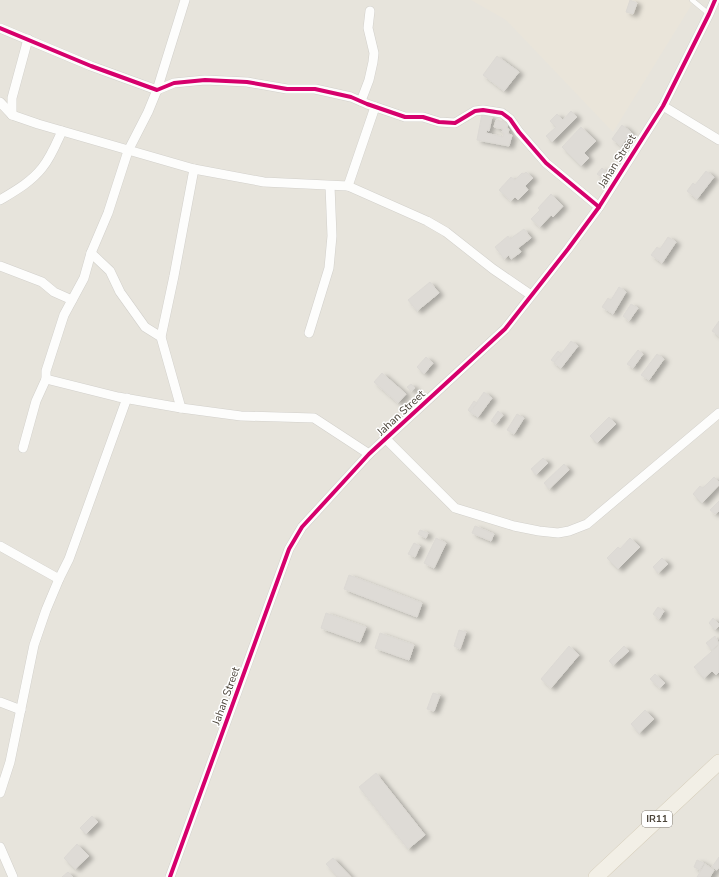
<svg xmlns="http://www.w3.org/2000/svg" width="719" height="877" font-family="'Nunito Sans',sans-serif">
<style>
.residential{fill:#e7e4dc}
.education{fill:#eae5da}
.building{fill:#dedbd6;stroke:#dcd9d4;filter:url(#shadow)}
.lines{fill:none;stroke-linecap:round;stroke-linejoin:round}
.lane-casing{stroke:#d2d0cb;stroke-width:5.5}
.street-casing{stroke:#d2d0cb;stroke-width:10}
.primary-casing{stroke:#d6cebb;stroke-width:16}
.lane{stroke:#fdfdfc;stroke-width:4.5}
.street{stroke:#fdfdfc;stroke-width:9}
.primary{stroke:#f2efe6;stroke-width:15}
.cycleway-casing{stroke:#fff;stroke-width:6}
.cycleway{stroke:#d6006c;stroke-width:4}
.labels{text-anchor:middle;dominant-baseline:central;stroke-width:3;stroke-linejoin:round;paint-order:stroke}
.shield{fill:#fff;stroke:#817c74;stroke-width:1}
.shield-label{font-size:10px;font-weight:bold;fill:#4b4439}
.street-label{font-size:11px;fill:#4b4439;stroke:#fff}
</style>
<defs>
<filter id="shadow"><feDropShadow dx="4.5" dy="2.5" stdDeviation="2" flood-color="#0004"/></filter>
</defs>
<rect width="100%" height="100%" fill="#f4f2ee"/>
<rect class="residential" x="0" y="0" width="719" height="877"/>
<polygon class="education" points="471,0 690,0 692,4 613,132 506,20"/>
<g class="building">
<polygon points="630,0 637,3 633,14 626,12"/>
<polygon points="497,56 519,72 504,91 483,75"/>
<polygon points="571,111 577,117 552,142 546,136 556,127 550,121 557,114 563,120"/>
<polygon points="482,114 492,117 489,131 487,130 486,133 503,137 504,133 502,132 503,129 494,127 496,120 508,123 507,128 509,129 508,134 512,135 509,146 477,140"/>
<polygon points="622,125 631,132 621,146 612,139"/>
<polygon points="581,127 596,141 584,153 589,158 581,166 562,147"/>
<polygon points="602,168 607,172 603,178 597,174"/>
<polygon points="706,171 714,177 697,199 687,191 693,183 695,185"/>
<polygon points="526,172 533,178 525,186 528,190 518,200 515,197 511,201 499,190 511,177 515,180 522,173 524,174"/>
<polygon points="551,194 563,206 553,217 551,215 540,227 531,219 540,210 538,208"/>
<polygon points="524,229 531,238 518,248 521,252 511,259 509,255 504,259 495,247 508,236 510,239"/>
<polygon points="668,237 676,242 662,263 651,255 657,247 660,249"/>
<polygon points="430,282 439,293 417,311 408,300"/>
<polygon points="619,287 626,292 613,314 602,307 608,298 611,300"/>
<polygon points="631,304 638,308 629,321 623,316"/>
<polygon points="719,321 719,336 712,331"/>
<polygon points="571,341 578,346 561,368 554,363"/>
<polygon points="638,350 643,354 633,368 627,364"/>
<polygon points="558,351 561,354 554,362 551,360"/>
<polygon points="657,354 664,359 649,380 641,375"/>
<polygon points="426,357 433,363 424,374 417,367"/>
<polygon points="382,373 406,394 398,403 374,382"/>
<polygon points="411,384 415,388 411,391 407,387"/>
<polygon points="484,392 492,398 478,417 470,412"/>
<polygon points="474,401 477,403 470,412 468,410"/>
<polygon points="498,411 503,415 496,424 491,421"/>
<polygon points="517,414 524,418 514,434 507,430"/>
<polygon points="609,417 616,424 597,443 590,436"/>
<polygon points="543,458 548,463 536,475 531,469"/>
<polygon points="564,464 569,470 549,489 544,483"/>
<polygon points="714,477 719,482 719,485 702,503 693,494 700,486 703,488"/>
<polygon points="719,501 719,511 715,514 710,510"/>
<polygon points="475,526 494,534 491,541 472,533"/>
<polygon points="420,530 428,533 426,538 418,534"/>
<polygon points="436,538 446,543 434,568 424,563"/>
<polygon points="630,538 640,547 618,569 607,558 618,547 620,549"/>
<polygon points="414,543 420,546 415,557 408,554"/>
<polygon points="662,558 668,564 658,573 653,567"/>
<polygon points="349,575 422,603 417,617 344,589"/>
<polygon points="658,607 664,611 659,619 653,614"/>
<polygon points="326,613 366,627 360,642 321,628"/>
<polygon points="713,618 719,624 719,626 715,630 709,623"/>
<polygon points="459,630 466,632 460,649 454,646"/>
<polygon points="380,633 414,645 409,660 375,648"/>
<polygon points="715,636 719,644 712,650 706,643"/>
<polygon points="719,645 719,672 716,675 712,671 704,678 694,667"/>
<polygon points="569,646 579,655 551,688 541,679"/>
<polygon points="624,646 629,651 613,665 609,661"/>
<polygon points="655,674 665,683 660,688 650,679"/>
<polygon points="433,693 440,695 434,711 427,709"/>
<polygon points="645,710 654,719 639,733 631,724"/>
<polygon points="376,773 425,835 408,849 359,787"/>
<polygon points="92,816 98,822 86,834 80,828"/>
<polygon points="77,844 89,856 75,869 64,858"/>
<polygon points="719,857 719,867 717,870 712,867"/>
<polygon points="333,858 351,877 338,877 326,864"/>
<polygon points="697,860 704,863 700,870 694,867"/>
<polygon points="705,864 714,870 710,877 697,877"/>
<polygon points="68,872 73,877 62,877"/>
</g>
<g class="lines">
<defs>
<polyline id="lane" points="692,0 709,14"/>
<g id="street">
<polyline points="0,28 91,66 157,90 174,83 205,80 247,82 287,89 315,89 351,97 367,104 405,117 423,117 439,122 455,123 475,111 483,110 502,113 510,119 519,132 546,163 599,207"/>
<polyline points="361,101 369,80 373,62 374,53 368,28 370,11"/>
<polyline points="0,102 12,115 38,124 194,169 264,182 348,186 427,221 446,232 493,269 531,295"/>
<polyline points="663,106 719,140"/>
<polyline points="12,115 12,98 28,39"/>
<polyline points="348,186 375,107"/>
<path d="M0,200C15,191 31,182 42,168C51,157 56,144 62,131"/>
<polyline points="91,253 110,271 120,292 145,327 161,337"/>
<polyline points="0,266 42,282 54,292 72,300"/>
<polyline points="309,333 329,268 332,236 330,186"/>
<polyline points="46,379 118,397 181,408 241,416 314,418 369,454"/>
<polyline points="181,408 161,337 174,276 194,169"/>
<polyline points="386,439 455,508 514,526 539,531 558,533 569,531 587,524 719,413"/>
<polyline points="23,448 36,401 46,379 46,371 64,315 84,278 91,253 108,213 128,151 148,112 157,90 185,0"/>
<polyline points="0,546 59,579"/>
<polyline points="0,702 21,710"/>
<polyline points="0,793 10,762 34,645 46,610 59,579 69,559 127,398"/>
<polyline points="0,847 13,877"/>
<polyline points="170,877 289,549 302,527 369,454 505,329 568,249 599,207 663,106 709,14 715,0"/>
</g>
<polyline id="primary" points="596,877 719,762"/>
</defs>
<use href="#lane" class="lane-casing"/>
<use href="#street" class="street-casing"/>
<use href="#primary" class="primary-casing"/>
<use href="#lane" class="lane"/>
<use href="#street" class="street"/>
<use href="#primary" class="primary"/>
<defs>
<g id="cycleway">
<polyline points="0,28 91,66 157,90 174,83 205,80 247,82 287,89 315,89 351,97 367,104 405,117 423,117 439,122 455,123 475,111 483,110 502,113 510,119 519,132 546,163 599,207"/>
<polyline points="170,877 289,549 302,527 369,454 505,329 568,249 599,207 663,106 709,14 715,0"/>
</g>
</defs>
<use href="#cycleway" class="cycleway-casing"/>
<use href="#cycleway" class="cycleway"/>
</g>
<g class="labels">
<rect class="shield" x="642" y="811" width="30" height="16" rx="3"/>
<g class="shield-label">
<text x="657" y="819">IR11</text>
</g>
<g class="street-label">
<text transform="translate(617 161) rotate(-58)">Jahan Street</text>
<text transform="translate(401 413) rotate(-43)">Jahan Street</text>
<text transform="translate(226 696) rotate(-70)">Jahan Street</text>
</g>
</g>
</svg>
